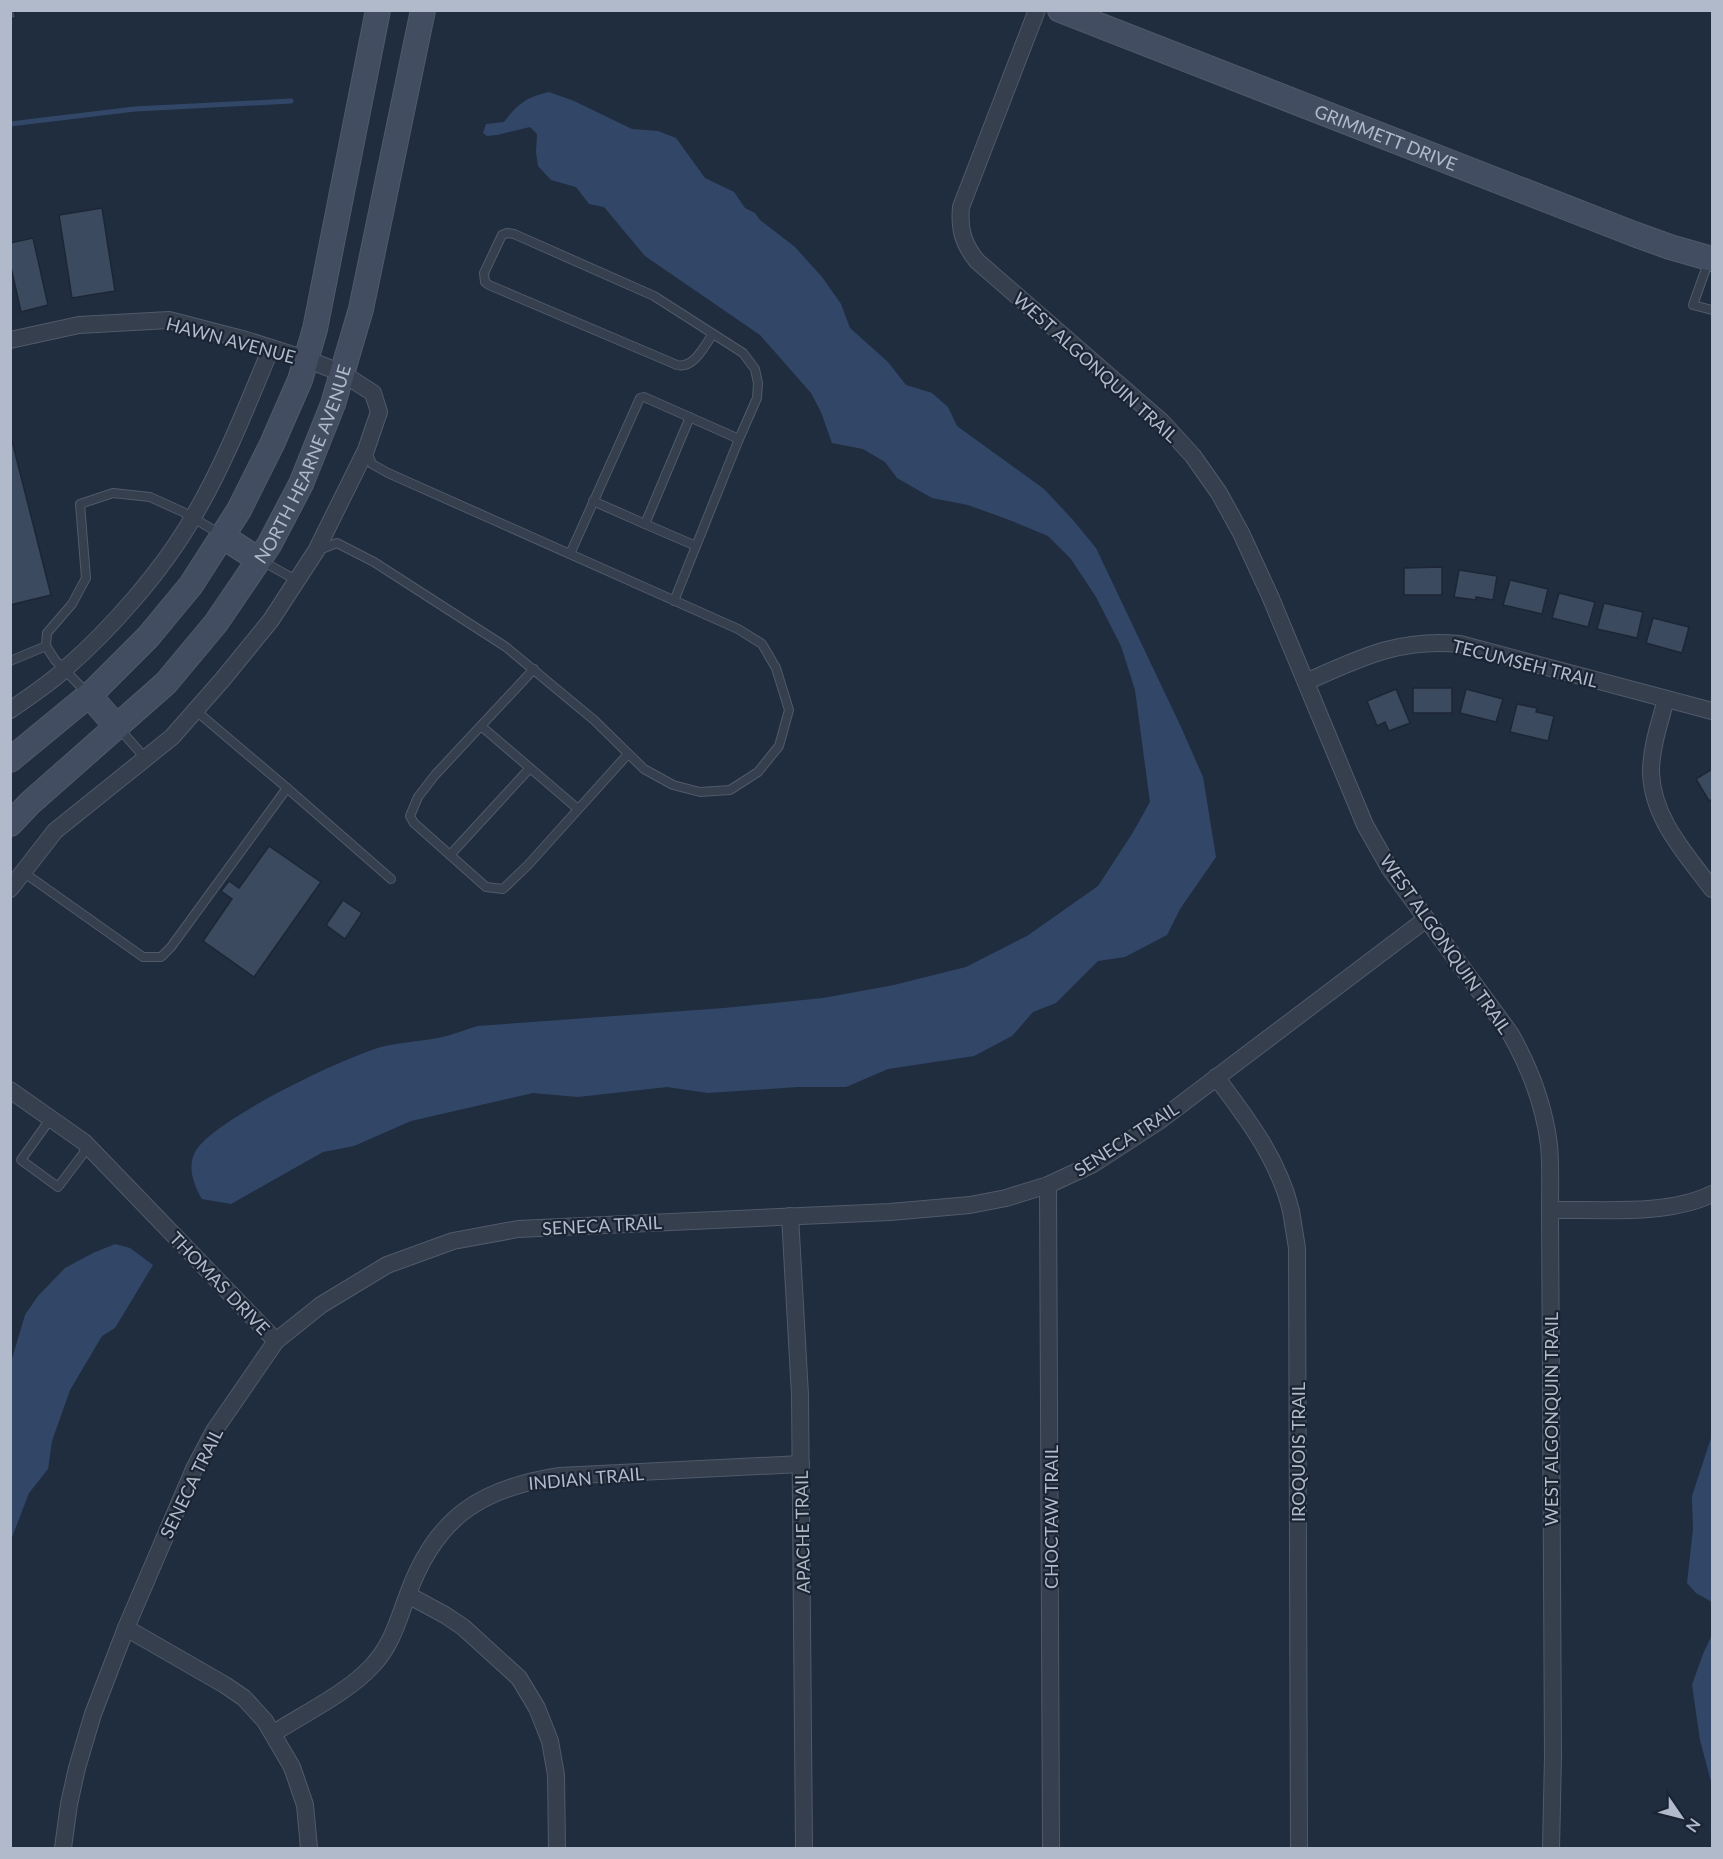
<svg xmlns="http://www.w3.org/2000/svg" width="1723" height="1859" font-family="Lato,sans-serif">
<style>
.water{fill:#324768}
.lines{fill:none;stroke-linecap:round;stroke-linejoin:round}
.stream{stroke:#324768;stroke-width:5}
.building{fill:#3c4a5f;stroke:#1c2635;stroke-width:1.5}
.lane-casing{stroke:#505a69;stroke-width:10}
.street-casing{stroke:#505a69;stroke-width:18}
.secondary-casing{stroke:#505a69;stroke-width:26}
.lane{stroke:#353f4e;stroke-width:8}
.street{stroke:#353f4e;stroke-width:16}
.secondary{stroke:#424d62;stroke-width:24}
.labels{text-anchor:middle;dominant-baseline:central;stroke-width:4.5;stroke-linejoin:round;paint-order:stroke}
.street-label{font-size:18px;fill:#b0baca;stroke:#1a2433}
</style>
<rect width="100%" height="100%" fill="#202d3f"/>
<g class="water">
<path d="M549,92L574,101L632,129L658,131L676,138L705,178L734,192L745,208L755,213L760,220L795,247L822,277L841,304L850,328L888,362L906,385L932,393L948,407L957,426L1044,489L1073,520L1096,548L1181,727L1203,777L1216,857L1180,909L1167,935L1125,957L1098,961L1056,1003L1033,1012L1012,1036L974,1056L888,1069L846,1087H798L708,1093L667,1087L578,1097L533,1093L411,1121L354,1146L323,1152L231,1204L202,1199C194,1185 187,1168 195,1152C212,1120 348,1055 385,1046C404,1042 424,1041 443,1037C455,1034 467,1029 478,1026L724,1008L823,998L894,985L966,967L1027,936L1098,886L1132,834L1150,802L1135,690L1121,646L1096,597L1071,559L1048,536L1012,521L968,505L932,498L897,478L885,462L863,449L832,443L821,412L811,393L760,335L645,256L604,207L589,204L576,187L551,180L538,166L536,152L537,134L530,127L497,135L487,136L483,133L486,124L504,122C519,103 525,98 549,92Z"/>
<polygon points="115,1244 130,1248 153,1265 115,1328 102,1336 70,1390 52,1441 48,1469 29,1493 11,1540 11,1362 25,1315 38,1296 65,1268 93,1253"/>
<polygon points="1712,1435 1712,1602 1696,1593 1687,1583 1693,1529 1692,1496"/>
<polygon points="1712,1635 1712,1785 1700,1740 1692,1685 1703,1654"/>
</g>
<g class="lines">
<polyline class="stream" points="10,124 135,109 291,101"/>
</g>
<g class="building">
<polygon points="10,10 14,10 16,18 10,19"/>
<polygon points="102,208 115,291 72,298 59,215"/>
<polygon points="33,238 48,305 21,312 10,263 10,243"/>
<polygon points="10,433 51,595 10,605"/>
<polygon points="1442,567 1442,595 1404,595 1404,568"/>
<polygon points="1459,570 1497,576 1493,600 1476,597 1476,600 1454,597"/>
<polygon points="1510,580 1548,589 1542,614 1503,605"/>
<polygon points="1559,593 1595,602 1588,627 1552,618"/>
<polygon points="1604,603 1643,612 1637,638 1597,629"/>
<polygon points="1653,618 1689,627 1682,653 1646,643"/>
<rect x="1413" y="688" width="39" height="25"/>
<polygon points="1396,689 1410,723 1389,731 1385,722 1377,726 1367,701"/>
<polygon points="1466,689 1503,699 1496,722 1460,713"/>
<polygon points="1517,704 1537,708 1536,712 1554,716 1548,741 1510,732"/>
<polygon points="1712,769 1712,799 1709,801 1696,779"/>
<polygon points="269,846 321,882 254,977 203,941 232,899 221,891 229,881 239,888"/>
<polygon points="343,900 362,913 345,939 326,925"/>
</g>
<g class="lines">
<defs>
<g id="lane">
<polyline points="1709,260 1693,305 1712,310"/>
<path d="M713,334C704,346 694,369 677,365L489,285L485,282L484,273L502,235L507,233L514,234L654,296L743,353L755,369L758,383L757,398L739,439"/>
<polyline points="593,501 645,524 690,417"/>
<polyline points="645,524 696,546"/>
<polyline points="319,550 337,543 374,562 506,647 594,720 644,769 673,785 700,792 730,790 758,772 779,746 789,710 776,668 762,644 738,629 388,473 372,464 367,452"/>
<polyline points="570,554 640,398 644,397 739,439 674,601"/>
<polyline points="262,561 296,580"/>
<polyline points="10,661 46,646"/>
<polyline points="534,669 435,775 418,797 410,816 414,823 486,887 503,889 528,865 628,754"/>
<polyline points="87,693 55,660 46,646 47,633 72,604 86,578 80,504 113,493 150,497 183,512 222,535"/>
<polyline points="481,726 578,809"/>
<polyline points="118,727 145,758"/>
<polyline points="287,788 391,879"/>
<polyline points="450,855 530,768"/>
<polyline points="23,872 143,957 161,957 171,947 287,788 195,710"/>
<polyline points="51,1118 21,1160 58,1187 89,1146"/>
</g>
<g id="street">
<path d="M1037,10L961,207C959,229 963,244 977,261L1162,422L1193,456L1219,493L1241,533L1270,596L1365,825L1390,869L1510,1033C1530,1068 1544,1104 1549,1145C1551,1166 1550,1189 1550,1210L1553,1756L1551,1848"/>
<polyline points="10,340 79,325 169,320 246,340 306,359 342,373 373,393 379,412 366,450 316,551 271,620 223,679 172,737 55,831 10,889"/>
<path d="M1306,682C1360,658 1399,638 1460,644L1712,711"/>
<path d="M1666,699C1660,722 1651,747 1651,772C1652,818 1686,854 1712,889"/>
<path d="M10,710C29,697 49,684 65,669C111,629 162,571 192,519C223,467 248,404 271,348"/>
<path d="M1216,1077C1247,1118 1279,1160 1291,1211C1293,1223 1295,1236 1297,1248L1299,1848"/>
<polyline points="10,1090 84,1142 276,1341"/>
<polyline points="1048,1185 1051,1848"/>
<path d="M1550,1210C1601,1209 1667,1216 1712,1194"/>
<polyline points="790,1216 800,1395 804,1848"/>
<polyline points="408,1595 445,1615 463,1627 519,1678 537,1708 550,1741 556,1775 557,1848"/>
<polyline points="126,1628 225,1685 244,1698 265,1721 292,1767 305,1805 309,1848"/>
<path d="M274,1733C305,1713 347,1693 372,1666C392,1645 398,1620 408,1594C436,1517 481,1488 560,1476L801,1464"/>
<polyline points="63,1848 69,1804 77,1768 93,1714 126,1628 194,1469 214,1431 276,1341 321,1305 387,1265 453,1241 518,1229 890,1212 970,1205 1006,1198 1048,1185 1093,1164 1159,1121 1425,920"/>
</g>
<g id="secondary">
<path id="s1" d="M1060,10L1634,234L1670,247L1712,259"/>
<polyline points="222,536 259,560"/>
<polyline points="89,695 117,727"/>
<polyline points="10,760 95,690 148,637 191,585 239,510 272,444 300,380 315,329 378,10"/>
<path id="s2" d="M10,824L30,803L166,683L216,623L269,545L301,484L333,404L361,309L423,10"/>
</g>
</defs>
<use href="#lane" class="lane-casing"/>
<use href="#street" class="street-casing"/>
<use href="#secondary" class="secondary-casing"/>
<use href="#lane" class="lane"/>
<use href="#street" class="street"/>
<use href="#secondary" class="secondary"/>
</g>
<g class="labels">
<g class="street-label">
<text stroke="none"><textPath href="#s1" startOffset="350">GRIMMETT DRIVE</textPath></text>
<text transform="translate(231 340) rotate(15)">HAWN AVENUE</text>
<text transform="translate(1096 367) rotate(42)">WEST ALGONQUIN TRAIL</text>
<text stroke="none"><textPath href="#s2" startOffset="471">NORTH HEARNE AVENUE</textPath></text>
<text transform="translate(1525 663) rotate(14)">TECUMSEH TRAIL</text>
<text transform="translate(1446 944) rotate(55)">WEST ALGONQUIN TRAIL</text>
<text transform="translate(1126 1139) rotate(-33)">SENECA TRAIL</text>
<text transform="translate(602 1225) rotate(-3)">SENECA TRAIL</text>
<text transform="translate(220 1283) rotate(46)">THOMAS DRIVE</text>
<text transform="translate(1551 1419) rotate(-90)">WEST ALGONQUIN TRAIL</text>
<text transform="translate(1298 1452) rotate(-90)">IROQUOIS TRAIL</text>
<text transform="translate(586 1478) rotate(-5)">INDIAN TRAIL</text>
<text transform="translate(191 1483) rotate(-64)">SENECA TRAIL</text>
<text transform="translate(1051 1517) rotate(-90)">CHOCTAW TRAIL</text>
<text transform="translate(802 1532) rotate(-91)">APACHE TRAIL</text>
</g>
</g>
<rect width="1723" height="1859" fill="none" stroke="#b0baca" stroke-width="24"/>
<g transform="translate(1681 1817) rotate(125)" stroke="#1a2433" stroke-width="4.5" paint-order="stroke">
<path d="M0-4.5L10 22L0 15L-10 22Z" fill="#b0baca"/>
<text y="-9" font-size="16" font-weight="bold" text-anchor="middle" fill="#b0baca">N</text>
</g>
</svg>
